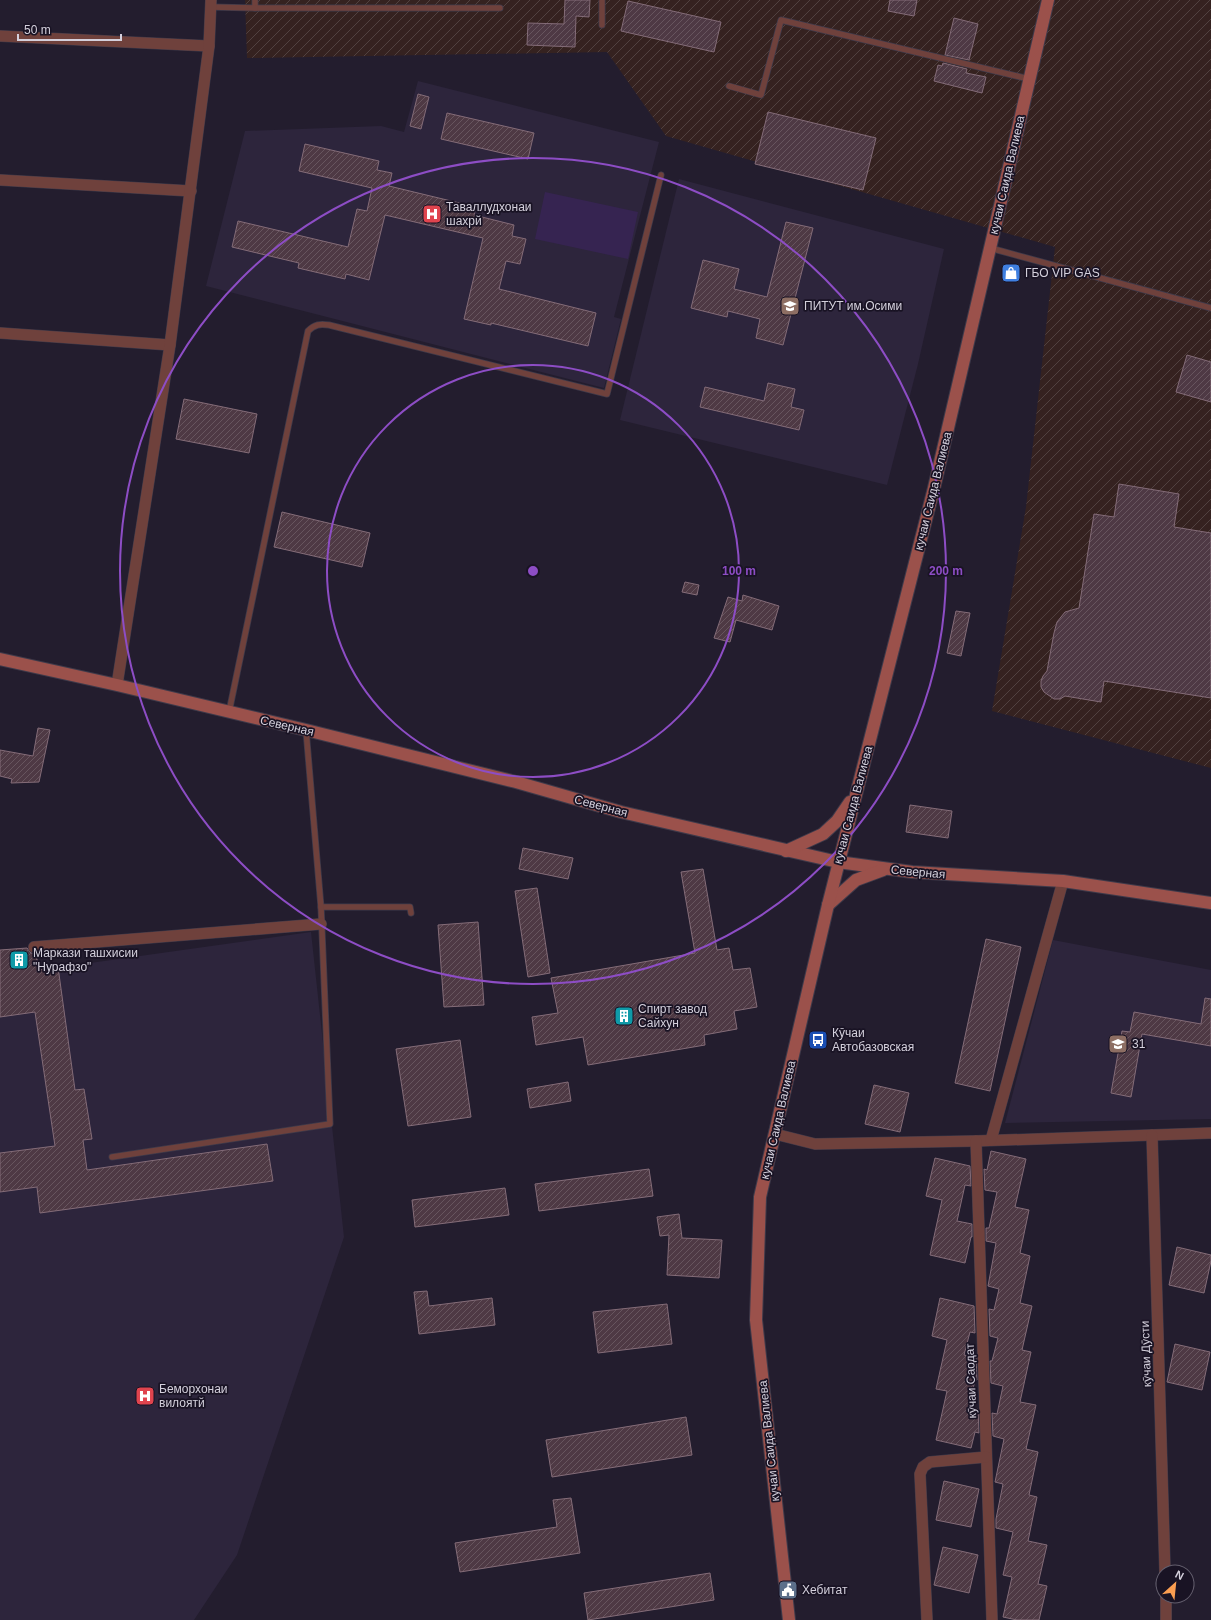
<svg xmlns="http://www.w3.org/2000/svg" width="1211" height="1620" font-family="Helvetica,sans-serif">
<style>
.industrial{fill:url(#industrial-furrows)}
.built{fill:#2d253c}
.pitch{fill:#362451}
.building{fill:url(#building-hatch);stroke:#846c78}
.lines{fill:none;stroke-linecap:round;stroke-linejoin:round}
.lane-casing{stroke:#3f3a4a;stroke-width:7}
.street-casing{stroke:#3f3a4a;stroke-width:12}
.secondary-casing{stroke:#3f3a4a;stroke-width:14}
.lane{stroke:#6f413c;stroke-width:5.5}
.street{stroke:#6f413c;stroke-width:11}
.secondary{stroke:#9b514b;stroke-width:12}
.ring{fill:none;stroke:#8d4dc5;stroke-width:2}
.labels{text-anchor:middle;dominant-baseline:central;stroke-width:3.5;stroke-linejoin:round;paint-order:stroke}
.street-label{font-size:12px;fill:#d4d0dc;stroke:#191324}
.poi-label{font-size:12px;fill:#d4d0dc;stroke:#191324;text-anchor:start}
.centre{fill:#8d4dc5;stroke:#191324;stroke-width:2}
.ring-label{font-size:12px;text-anchor:middle;font-weight:bold;fill:#8d4dc5;stroke:#191324;stroke-width:3.5;stroke-linejoin:round;paint-order:stroke}
</style>
<defs>
<pattern id="industrial-furrows" width="10" height="10" patternUnits="userSpaceOnUse"><rect width="10" height="10" fill="#352220"/><path d="M-1 1l2-2M0 10L10 0M9 11l2-2" fill="none" stroke="#514140"/></pattern>
<pattern id="building-hatch" width="6" height="6" patternUnits="userSpaceOnUse"><rect width="6" height="6" fill="#4e3944"/><path d="M-1 1l2-2M0 6l6-6M5 7l2-2" fill="none" stroke="#67555e"/></pattern>
</defs>
<rect width="100%" height="100%" fill="#231d2e"/>
<polygon class="industrial" points="245,0 1211,0 1211,768 992,711 1026,507 1055,247 666,136 607,52 247,58"/>
<g class="built">
<polygon points="418,81 659,142 614,317 621,319 604,388 206,286 245,131 381,126 404,132"/>
<polygon points="679,179 944,249 918,364 887,485 620,420"/>
<polygon points="311,932 344,1237 237,1555 194,1620 0,1620 0,950 34,947 40,970"/>
<polygon points="1053,940 1211,970 1211,1119 1005,1123"/>
</g>
<polygon class="pitch" points="545,192 638,212 628,259 535,239"/>
<g class="building">
<polygon points="565,0 590,0 589,17 576,16 575,47 527,45 528,23 564,24"/>
<polygon points="890,0 917,0 914,16 888,11"/>
<polygon points="628,1 721,22 714,52 621,31"/>
<polygon points="954,18 978,24 969,60 945,55"/>
<polygon points="943,63 967,69 966,73 986,77 982,93 934,81 938,65 942,66"/>
<polygon points="418,94 429,97 421,129 410,126"/>
<polygon points="768,112 876,138 863,190 755,164"/>
<polygon points="447,113 534,133 528,159 441,139"/>
<polygon points="305,144 379,161 377,170 392,173 389,186 476,207 474,215 514,225 512,236 526,239 520,264 506,261 499,289 596,313 588,346 491,323 491,325 464,319 483,238 385,215 369,280 346,274 345,279 298,268 299,263 232,247 238,221 348,247 357,209 367,211 372,188 299,171"/>
<polygon points="786,222 813,228 783,345 756,338 760,319 728,311 727,317 691,308 703,260 739,269 734,289 767,297"/>
<polygon points="1187,355 1211,362 1211,402 1176,392"/>
<polygon points="768,383 795,389 791,407 804,410 799,430 700,407 705,387 764,401"/>
<polygon points="184,399 257,414 249,453 176,439"/>
<polygon points="1119,484 1179,494 1174,527 1211,533 1211,698 1104,681 1101,702 1065,696 1060,699 1054,699 1044,692 1041,687 1041,681 1043,676 1047,671 1054,633 1057,622 1065,612 1079,608 1094,514 1114,517"/>
<polygon points="282,512 370,533 362,567 274,547"/>
<polygon points="685,582 699,585 697,595 682,592"/>
<polygon points="743,595 779,606 772,630 736,620 730,642 714,638 728,597 742,601"/>
<polygon points="956,611 970,613 961,656 947,653"/>
<polygon points="38,728 50,730 39,782 11,783 12,779 0,776 0,750 33,756"/>
<polygon points="910,805 952,811 948,838 906,832"/>
<polygon points="523,848 573,858 568,879 519,869"/>
<polygon points="703,869 717,950 729,948 733,970 750,968 757,1007 734,1011 737,1029 704,1035 705,1045 588,1065 583,1037 536,1045 532,1017 558,1013 551,978 695,953 681,872"/>
<polygon points="537,888 550,973 528,977 515,891"/>
<polygon points="478,922 484,1005 444,1007 438,925"/>
<polygon points="986,939 1021,947 990,1091 955,1083"/>
<polygon points="27,948 31,953 36,954 39,970 58,967 75,1090 84,1089 92,1139 83,1140 87,1170 267,1144 273,1181 40,1213 37,1187 0,1192 0,1153 55,1146 35,1012 0,1017 0,950"/>
<polygon points="1205,998 1211,999 1211,1046 1142,1034 1131,1097 1111,1093 1122,1031 1130,1032 1134,1012 1201,1024"/>
<polygon points="460,1040 471,1117 408,1126 396,1049"/>
<polygon points="568,1082 571,1101 530,1108 527,1089"/>
<polygon points="874,1085 909,1093 900,1132 865,1124"/>
<polygon points="991,1151 1026,1159 1015,1207 1029,1210 1020,1253 1030,1256 1020,1303 1032,1306 1022,1350 1031,1352 1020,1402 1036,1405 1026,1449 1038,1452 1029,1495 1037,1497 1028,1541 1047,1545 1038,1584 1047,1586 1039,1620 1017,1620 1003,1617 1012,1577 1003,1575 1013,1532 996,1528 996,1519 1003,1484 995,1482 1004,1439 993,1436 992,1413 997,1414 1003,1386 991,1383 990,1361 992,1361 998,1338 990,1336 989,1309 994,1310 999,1289 988,1286 996,1243 986,1241 986,1228 989,1228 997,1192 985,1190 984,1169 987,1170"/>
<polygon points="935,1158 970,1166 971,1186 965,1185 957,1221 972,1224 972,1237 971,1237 965,1263 930,1255 942,1200 926,1196"/>
<polygon points="649,1169 653,1196 539,1211 535,1184"/>
<polygon points="505,1188 509,1215 415,1227 412,1200"/>
<polygon points="679,1214 682,1238 722,1240 719,1278 667,1275 669,1235 660,1236 657,1217"/>
<polygon points="1177,1247 1211,1255 1211,1261 1204,1293 1169,1285"/>
<polygon points="427,1291 429,1306 492,1298 495,1325 419,1334 414,1292"/>
<polygon points="940,1298 974,1306 975,1333 970,1332 964,1355 976,1358 977,1380 975,1380 969,1407 978,1409 979,1433 975,1432 971,1448 936,1440 947,1391 936,1389 947,1340 932,1336"/>
<polygon points="667,1304 672,1344 598,1353 593,1312"/>
<polygon points="1175,1344 1210,1352 1202,1390 1167,1382"/>
<polygon points="686,1417 692,1455 552,1477 546,1440"/>
<polygon points="944,1481 979,1489 971,1527 936,1520"/>
<polygon points="571,1498 580,1553 460,1572 455,1543 557,1527 553,1500"/>
<polygon points="943,1547 978,1555 969,1593 934,1585"/>
<polygon points="710,1573 714,1600 588,1620 584,1593"/>
</g>
<g class="lines">
<defs>
<g id="lane">
<polyline points="255,0 255,8 500,8"/>
<polyline points="602,0 602,25"/>
<polyline points="211,7 255,8"/>
<polyline points="729,86 761,95 781,20 1029,79"/>
<polyline points="990,248 1211,308"/>
<path d="M229,712L308,331C315,324 320,324 329,325L607,394L661,175"/>
<polyline points="321,907 410,907 411,913"/>
<polyline points="112,1157 330,1124 321,907 306,730"/>
</g>
<g id="street">
<polyline points="0,36 209,46"/>
<polyline points="0,180 191,191"/>
<polyline points="0,333 170,345"/>
<polyline points="117,685 170,345 209,46 211,0"/>
<polyline points="34,947 321,924"/>
<polyline points="775,1134 815,1144 976,1141 1211,1133"/>
<polyline points="1152,1135 1165,1572"/>
<polyline points="991,1140 1063,881"/>
<polyline points="976,1141 992,1620"/>
<polyline points="1166,1596 1166,1620"/>
<polyline points="927,1620 920,1474 923,1467 930,1462 986,1457"/>
</g>
<g id="secondary">
<polyline points="0,659 117,685 306,730 516,782 621,812 838,862 912,872 1063,881 1211,903"/>
<polyline points="786,851 823,834 837,821 850,802"/>
<polyline points="828,905 856,880 883,870"/>
<polyline points="789,1620 756,1320 760,1197 828,905 934,488 1048,0"/>
</g>
</defs>
<use href="#lane" class="lane-casing"/>
<use href="#street" class="street-casing"/>
<use href="#secondary" class="secondary-casing"/>
<use href="#lane" class="lane"/>
<use href="#street" class="street"/>
<use href="#secondary" class="secondary"/>
</g>
<g class="ring">
<circle cx="533" cy="571" r="206"/>
<circle cx="533" cy="571" r="413"/>
</g>
<defs>
<symbol id="hospital-square" viewBox="-11 -11 22 22"><rect x="-9" y="-9" width="18" height="18" rx="4" fill="#e0444e" stroke="#191324"/><path d="M-5-5h3v3.5h4V-5h3V5h-3V1.5h-4V5h-3Z" fill="#fff"/></symbol>
<symbol id="shop-square" viewBox="-11 -11 22 22"><rect x="-9" y="-9" width="18" height="18" rx="4" fill="#3f7fe0" stroke="#191324"/><path d="M-5-2.5h2.3a2.7 3.5 0 0 1 5.4 0H5L5.5 6h-11ZM-1.5-2.5h3a1.5 2.3 0 0 0-3 0Z" fill="#fff"/></symbol>
<symbol id="school-square" viewBox="-11 -11 22 22"><rect x="-9" y="-9" width="18" height="18" rx="4" fill="#8d6e63" stroke="#191324"/><path d="M0-5L7-2L0 1L-7-2ZM-4 1L0 2.5L4 1V4Q0 6-4 4Z" fill="#fff"/></symbol>
<symbol id="building-square" viewBox="-11 -11 22 22"><rect x="-9" y="-9" width="18" height="18" rx="4" fill="#0f9aa8" stroke="#191324"/><path d="M-4-6H4V6H1V3H-1V6H-4ZM-2.5-4.3h1.7v1.8h-1.7ZM.8-4.3h1.7v1.8H.8ZM-2.5-1h1.7V.8h-1.7ZM.8-1h1.7V.8H.8Z" fill="#fff"/></symbol>
<symbol id="bus-square" viewBox="-11 -11 22 22"><rect x="-9" y="-9" width="18" height="18" rx="4" fill="#1a4fb4" stroke="#191324"/><path d="M-5-6H5V4H4V6H2V4H-2V6H-4V4H-5ZM-3.5-4V0h7V-4ZM-3.5 1.2v1.5H-2V1.2ZM2 1.2v1.5H3.5V1.2Z" fill="#fff"/></symbol>
<symbol id="civic-square" viewBox="-11 -11 22 22"><rect x="-9" y="-9" width="18" height="18" rx="4" fill="#5c6f8a" stroke="#191324"/><path d="M-.6-6.5H3V-4.5H.6V-3L4-1V1h2V6H-6V1h2V-1L-.6-3ZM-1.2 2.5V6h2.4V2.5Z" fill="#fff"/></symbol>
</defs>
<g fill-rule="evenodd">
<use href="#hospital-square" x="421" y="203" width="22" height="22"/>
<use href="#shop-square" x="1000" y="262" width="22" height="22"/>
<use href="#school-square" x="779" y="295" width="22" height="22"/>
<use href="#building-square" x="8" y="949" width="22" height="22"/>
<use href="#building-square" x="613" y="1005" width="22" height="22"/>
<use href="#bus-square" x="807" y="1029" width="22" height="22"/>
<use href="#school-square" x="1107" y="1033" width="22" height="22"/>
<use href="#hospital-square" x="134" y="1385" width="22" height="22"/>
<use href="#civic-square" x="777" y="1579" width="22" height="22"/>
</g>
<g class="labels">
<g class="street-label">
<text transform="translate(1007 175) rotate(-77)">кучаи Саида Валиева</text>
<text transform="translate(933 491) rotate(-76)">кучаи Саида Валиева</text>
<text transform="translate(287 726) rotate(13)">Северная</text>
<text transform="translate(853 805) rotate(-75)">кучаи Саида Валиева</text>
<text transform="translate(601 806) rotate(15)">Северная</text>
<text transform="translate(918 872) rotate(5)">Северная</text>
<text transform="translate(778 1120) rotate(-77)">кучаи Саида Валиева</text>
<text transform="translate(1146 1354) rotate(-92)">кӯчаи Дӯсти</text>
<text transform="translate(971 1381) rotate(-92)">кӯчаи Саодат</text>
<text transform="translate(769 1441) rotate(-96)">кучаи Саида Валиева</text>
</g>
<g class="poi-label">
<text x="446" y="207">Таваллудхонаи<tspan x="446" dy="14">шахрй</tspan></text>
<text x="1025" y="273">ГБО VIP GAS</text>
<text x="804" y="306">ПИТУТ им.Осими</text>
<text x="33" y="953">Маркази ташхисии<tspan x="33" dy="14">"Нурафзо"</tspan></text>
<text x="638" y="1009">Спирт завод<tspan x="638" dy="14">Сайхун</tspan></text>
<text x="832" y="1033">Кӯчаи<tspan x="832" dy="14">Автобазовская</tspan></text>
<text x="1132" y="1044">31</text>
<text x="159" y="1389">Беморхонаи<tspan x="159" dy="14">вилоятй</tspan></text>
<text x="802" y="1590">Хебитат</text>
</g>
</g>
<circle cx="533" cy="571" r="6" class="centre"/>
<g class="ring-label">
<text x="739" y="575">100 m</text>
<text x="946" y="575">200 m</text>
</g>
<g transform="translate(1175 1584) rotate(27)"><circle r="19" fill="#191324" stroke="#645f6e"/>
<path d="M0-3L7 15L0 10L-7 15Z" fill="#fb9e51"/>
<text y="-6" font-size="11" font-weight="bold" text-anchor="middle" fill="#d4d0dc">N</text>
</g>
<path d="M18 34v6h103v-6" fill="none" stroke="#d4d0dc" stroke-width="2"/>
<text x="24" y="34" font-size="12" fill="#d4d0dc" stroke="#191324" stroke-width="3" paint-order="stroke">50 m</text>
</svg>
